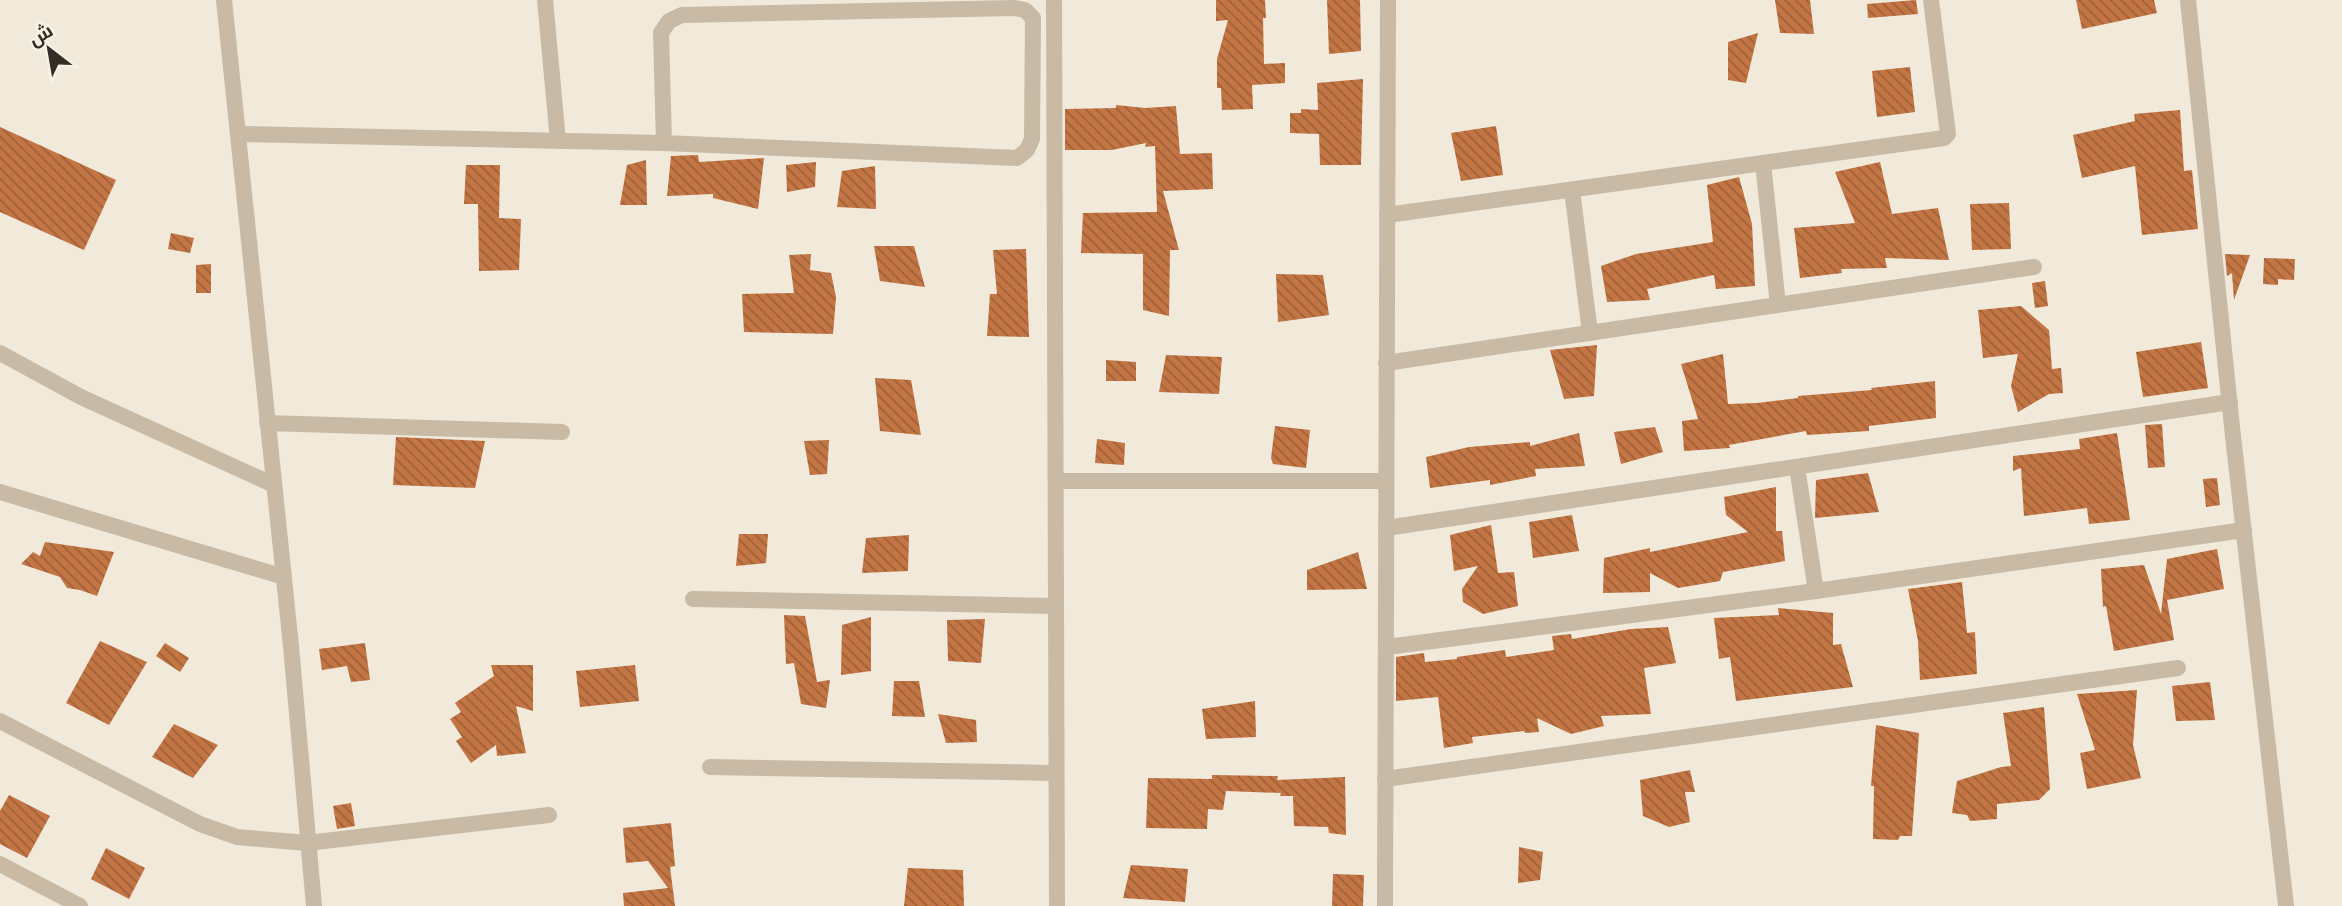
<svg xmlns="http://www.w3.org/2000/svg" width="2342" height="906" font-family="'Varela Round',Cairo,sans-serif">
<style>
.building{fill:url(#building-back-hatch)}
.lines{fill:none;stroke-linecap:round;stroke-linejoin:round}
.minor{stroke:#c8baa5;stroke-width:16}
</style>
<defs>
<pattern id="building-back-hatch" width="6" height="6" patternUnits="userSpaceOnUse" patternTransform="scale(1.75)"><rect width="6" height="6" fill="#c37544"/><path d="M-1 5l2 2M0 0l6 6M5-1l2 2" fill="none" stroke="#9f6039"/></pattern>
</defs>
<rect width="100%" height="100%" fill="#f1e9d9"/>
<g class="building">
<polygon points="1216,0 1265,0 1266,18 1263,18 1264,64 1285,63 1285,83 1252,85 1253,109 1222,110 1221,88 1217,88 1217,59 1228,20 1216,21"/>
<polygon points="1327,0 1360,0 1361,51 1329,54"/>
<polygon points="1775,0 1810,0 1814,34 1780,33"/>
<polygon points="1916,0 1918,14 1868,18 1867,4"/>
<polygon points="2076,0 2154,0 2157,13 2082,29"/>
<polygon points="1758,33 1746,83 1728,80 1728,42"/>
<polygon points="1910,67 1915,112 1877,117 1872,71"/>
<polygon points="1363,79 1361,165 1320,165 1319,134 1290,133 1290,113 1301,113 1301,109 1318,110 1317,83"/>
<polygon points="1116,105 1145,108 1176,106 1180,154 1212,153 1213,189 1163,191 1179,250 1170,250 1169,316 1143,310 1143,254 1081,253 1083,213 1157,212 1155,146 1145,147 1146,143 1112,150 1065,150 1065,109 1116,108"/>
<polygon points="2180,110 2184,171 2192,170 2198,229 2142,235 2135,166 2082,178 2073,135 2135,121 2134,114"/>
<polygon points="1496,126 1503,175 1461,181 1451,133"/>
<polygon points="0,127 116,180 84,250 0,212"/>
<polygon points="698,155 699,162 764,158 758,209 713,198 713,194 667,196 671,156"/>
<polygon points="646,160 647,205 620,205 627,165"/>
<polygon points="816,162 815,187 787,192 786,165"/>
<polygon points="1880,162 1892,214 1938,208 1949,260 1885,258 1887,268 1841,269 1842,273 1800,278 1794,228 1855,223 1835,172"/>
<polygon points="466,165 500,165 499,218 521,219 519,270 479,271 478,204 464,204"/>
<polygon points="875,166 876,209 837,207 842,171"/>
<polygon points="1739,177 1752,224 1755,286 1716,289 1714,275 1647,289 1650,300 1607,302 1601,266 1636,254 1713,242 1707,185"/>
<polygon points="2009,203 2011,249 1972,250 1970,204"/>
<polygon points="171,233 194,238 190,253 168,249"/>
<polygon points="874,246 914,246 925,287 880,281"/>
<polygon points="1026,249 1029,337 987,336 990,294 997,294 993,250"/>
<polygon points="811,254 810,270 831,273 836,297 833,334 744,332 742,294 794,293 789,255"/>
<polygon points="2225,254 2250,255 2234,300 2232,273 2227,276"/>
<polygon points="2264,258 2295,259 2294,280 2278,279 2278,285 2263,284"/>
<polygon points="211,264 211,293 196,293 196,265"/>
<polygon points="1276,274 1323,275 1329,315 1278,322"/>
<polygon points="2045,281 2048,306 2035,308 2032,283"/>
<polygon points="2021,306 2049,330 2052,369 2061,368 2063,393 2049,394 2018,412 2011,386 2018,354 1983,358 1978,310"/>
<polygon points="2201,342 2208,388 2143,397 2136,352"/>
<polygon points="1597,345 1594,396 1564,399 1550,350"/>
<polygon points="1723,354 1728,404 1757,403 1798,398 1798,396 1872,390 1871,388 1935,381 1936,418 1869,426 1869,431 1807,435 1806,431 1729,445 1730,448 1684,451 1682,421 1698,419 1681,364"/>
<polygon points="1166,355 1222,357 1219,394 1159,392"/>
<polygon points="1106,360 1136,362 1136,381 1106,381"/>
<polygon points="875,378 911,380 921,435 880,431"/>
<polygon points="2162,424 2165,467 2148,468 2145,425"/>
<polygon points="1275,426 1310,430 1306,468 1273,464 1271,458"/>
<polygon points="1655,427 1663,452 1621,464 1614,432"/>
<polygon points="1579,433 1585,466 1535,469 1536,476 1490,485 1490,480 1430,488 1426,457 1469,447 1530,442 1530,446"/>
<polygon points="2117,433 2130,520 2089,524 2087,508 2024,516 2021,468 2013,471 2013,456 2080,449 2079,439"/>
<polygon points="396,437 485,441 475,488 393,485"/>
<polygon points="1097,439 1125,443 1124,465 1095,463"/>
<polygon points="829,440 827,474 810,475 804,441"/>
<polygon points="1868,473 1879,512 1815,518 1816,480"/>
<polygon points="2217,478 2220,505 2206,507 2203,479"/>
<polygon points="1776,487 1776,531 1782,531 1785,561 1723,572 1720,581 1678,588 1650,573 1650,592 1603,593 1604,558 1650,548 1650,552 1748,532 1726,515 1724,497"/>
<polygon points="1572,515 1579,551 1533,558 1529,522"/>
<polygon points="1491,525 1498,573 1514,572 1518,606 1483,614 1463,602 1462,589 1478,566 1454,571 1450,535"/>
<polygon points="739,534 768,534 766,563 736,566"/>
<polygon points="909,535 908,571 862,573 866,538"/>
<polygon points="45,542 114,552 97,596 80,590 67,588 60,577 21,564 33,552 40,556"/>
<polygon points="2217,549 2224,589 2167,600 2174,640 2114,651 2106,606 2103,607 2101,569 2144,565 2161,614 2167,559"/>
<polygon points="1358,552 1367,589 1307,590 1307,570"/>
<polygon points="1962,582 1967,633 1975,632 1977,674 1920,680 1918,641 1908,589"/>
<polygon points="1778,608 1833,613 1833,645 1841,644 1853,687 1736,701 1730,657 1719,659 1714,618 1779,615"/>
<polygon points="784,615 805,616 817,682 830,680 826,708 801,704 794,663 786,664"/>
<polygon points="871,617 871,671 841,675 842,625"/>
<polygon points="985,619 981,663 948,661 947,620"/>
<polygon points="1668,627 1676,663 1644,668 1651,714 1601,716 1604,726 1571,734 1537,718 1539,732 1525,733 1524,731 1472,737 1473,743 1444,748 1438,697 1396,701 1396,657 1424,653 1425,662 1457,659 1457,657 1505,650 1506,657 1554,650 1552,636 1571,634 1572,639 1631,629"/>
<polygon points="100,641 147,662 109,725 66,703"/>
<polygon points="165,643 189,658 180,672 156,656"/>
<polygon points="365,643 370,680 351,682 347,666 322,670 319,649"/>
<polygon points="491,665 533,665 533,711 516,706 526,753 497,756 496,745 471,763 456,741 462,737 450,719 461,712 455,703 494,676"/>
<polygon points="635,665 639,701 580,707 576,671"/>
<polygon points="894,681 919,681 925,717 892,716"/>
<polygon points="2210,682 2215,720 2176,721 2172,686"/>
<polygon points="2137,690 2133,745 2141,778 2087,789 2080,753 2095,750 2077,694"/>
<polygon points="1255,701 1256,737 1206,739 1202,709"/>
<polygon points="2044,707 2050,789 2039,800 1997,804 1997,819 1970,821 1967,815 1952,813 1957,781 2001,767 2011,766 2003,713"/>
<polygon points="938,714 976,720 977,742 946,743"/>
<polygon points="174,724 218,745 193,778 152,757"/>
<polygon points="1876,725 1919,733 1912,836 1900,836 1898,840 1873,839 1874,786 1871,786"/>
<polygon points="1690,770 1695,792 1685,792 1690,822 1669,827 1643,816 1640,780"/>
<polygon points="1212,775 1278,776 1277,780 1345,777 1346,835 1329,833 1328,827 1294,826 1293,796 1280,796 1281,793 1226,791 1223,810 1208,809 1207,829 1146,828 1148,778 1212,779"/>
<polygon points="9,795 50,816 27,858 0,844 0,811"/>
<polygon points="351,803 355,826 337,829 333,806"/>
<polygon points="671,823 675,866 670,867 675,906 624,906 623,893 668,888 648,861 626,863 623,828"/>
<polygon points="1519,847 1543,852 1540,880 1518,883"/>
<polygon points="106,848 145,868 129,899 91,879"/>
<polygon points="1131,865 1188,869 1185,902 1123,898"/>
<polygon points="908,868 963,870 964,906 904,906"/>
<polygon points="1333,874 1364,875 1363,906 1332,906"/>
</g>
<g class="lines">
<g class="minor">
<polyline points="224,0 291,646 314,906"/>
<polyline points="545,0 558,141"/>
<polyline points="1054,0 1057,906"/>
<polyline points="2188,0 2232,427 2286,906"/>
<polyline points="239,134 664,143 1017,158 1027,150 1032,139 1033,18 1025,10 1014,8 682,15 669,21 661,33 664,143"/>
<polyline points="1763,163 1778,305"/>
<polyline points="1572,190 1590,333"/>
<polyline points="1387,215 1944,138 1948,134 1931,0"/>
<polyline points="0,353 81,397 274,485"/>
<polyline points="1386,363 2034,267"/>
<polyline points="267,423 562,432"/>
<polyline points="1797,467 1816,591"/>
<polyline points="1056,481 1386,481"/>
<polyline points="0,492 284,577"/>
<polyline points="1386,528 2230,402"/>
<polyline points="693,599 1056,606"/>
<polyline points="1387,647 1816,591 2244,530"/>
<polyline points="0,721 200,824 237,837 307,843 549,815"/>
<polyline points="710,767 1056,773"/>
<polyline points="1385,779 2178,668"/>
<polyline points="0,864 80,906"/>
<polyline points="1385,906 1388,0"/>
</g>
</g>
<g transform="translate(49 49) rotate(329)" stroke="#f8f2e5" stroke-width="5" paint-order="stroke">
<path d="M0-5L12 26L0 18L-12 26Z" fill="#342d26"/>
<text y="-10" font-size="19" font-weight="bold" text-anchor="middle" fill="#342d26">ش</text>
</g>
</svg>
